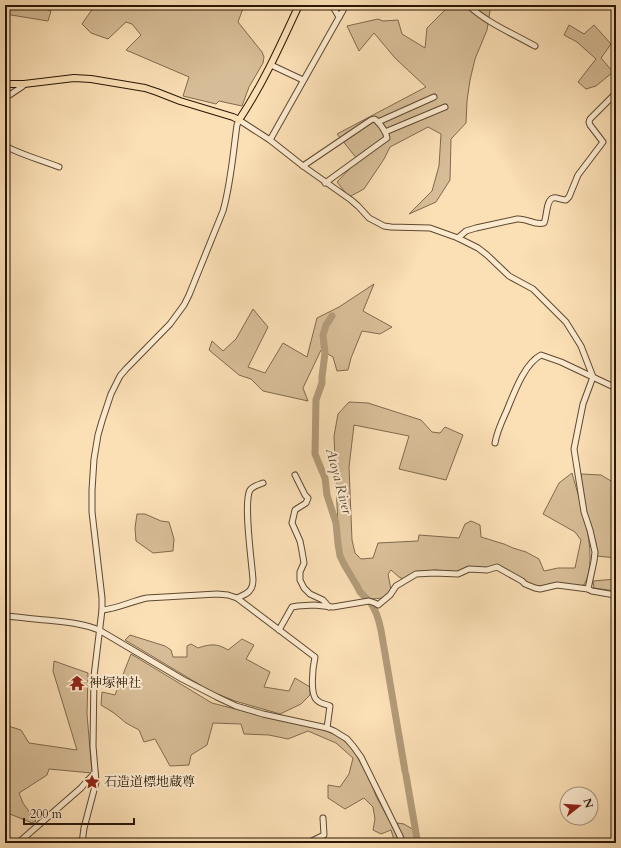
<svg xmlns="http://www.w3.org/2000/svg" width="621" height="848" font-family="Cardo,'Noto Serif JP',serif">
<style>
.green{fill:#d7bd97;stroke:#806a4e}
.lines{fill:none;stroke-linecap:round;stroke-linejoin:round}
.river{stroke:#b39b79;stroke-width:7}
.minor-casing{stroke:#5d4830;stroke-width:7}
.major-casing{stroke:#281604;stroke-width:8}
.minor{stroke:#fceacf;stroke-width:5}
.major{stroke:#fbdfb5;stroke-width:6}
.labels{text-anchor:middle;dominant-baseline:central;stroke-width:4;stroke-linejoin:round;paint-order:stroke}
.poi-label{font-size:13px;fill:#281604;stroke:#fceacf;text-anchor:start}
.water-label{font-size:14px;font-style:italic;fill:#604b33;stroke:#fceacf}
</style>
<rect width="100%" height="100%" fill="#fbdfb5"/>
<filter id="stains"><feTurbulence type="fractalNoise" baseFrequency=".005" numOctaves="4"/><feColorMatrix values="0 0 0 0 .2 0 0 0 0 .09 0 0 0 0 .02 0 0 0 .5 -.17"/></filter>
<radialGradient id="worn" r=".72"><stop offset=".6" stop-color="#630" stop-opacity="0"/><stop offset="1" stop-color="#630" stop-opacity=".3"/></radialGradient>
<g class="green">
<polygon points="5,5 37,5 37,6 51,11 48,21 5,14"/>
<polygon points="95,5 246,5 247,6 242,11 238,22 262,52 264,57 263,63 249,87 242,106 219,101 216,104 183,96 189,77 126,50 141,35 132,24 126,22 108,39 91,33 82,24"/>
<polygon points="450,5 487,5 490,11 487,30 475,59 470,80 467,101 466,123 451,139 450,180 436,202 409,214 432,191 439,166 441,134 428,127 390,147 384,159 364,189 349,197 337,182 358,160 337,134 426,87 395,58 374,33 359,51 347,26 378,19 383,21 398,20 402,34 425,48 427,28"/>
<polygon points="569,25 584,34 594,25 611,44 601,58 613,72 596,86 586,89 578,82 596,59 577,42 564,35"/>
<polygon points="374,284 363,311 392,327 380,334 362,331 351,358 348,370 337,371 333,357 321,350 303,388 308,401 263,391 251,379 239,375 209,350 212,341 223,351 236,339 253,309 268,327 248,367 265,373 283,343 307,357 317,318 339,307"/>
<path d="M349,402L368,403L421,420L432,432L440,433L445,427L463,435L446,480L399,469L409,436L354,425L349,467L352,540L355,553L361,559L373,558L378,543L418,541L419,535L459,538L465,524L471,521L480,525L481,537L504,544L513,548L526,552L539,559L544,571L558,568H575L581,540L575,532L543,514L559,483L572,473C580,502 594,541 589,571C588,576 586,581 584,585L576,586H534L498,565L487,568L458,572L434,570L403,579L399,577L391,570L388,574L391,590C383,600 382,598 369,599C360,590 357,583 351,572C345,563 343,559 339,549L334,436L338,414Z"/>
<polygon points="581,474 601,475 616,484 616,558 597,556 596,543 585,510"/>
<polygon points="137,514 145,514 161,521 169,522 174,539 173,551 153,553 136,541 135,528"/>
<polygon points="616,579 616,591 594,588 593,581"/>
<path d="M130,635L165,646L171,650L173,657H187V646L191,644L198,648C210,644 217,643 228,650L242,639L254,645L246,659L270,672L264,687L289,691L295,678L310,687V695L301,704L280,714L235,701L212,692L125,640Z"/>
<polygon points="131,654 212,703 262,716 325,730 340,737 352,748 358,758 372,785 376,796 396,833 399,843 395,843 391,830 381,834 373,830 375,819 373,807 364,798 345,809 328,798 328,785 340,787 349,774 353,758 336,743 308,731 288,739 269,735 244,734 241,724 213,723 207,745 191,755 189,765 170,766 155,739 144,742 139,730 126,723 114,713 101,705 102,692 115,695"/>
<polygon points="54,661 88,673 87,714 92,773 49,769 47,775 19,793 23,803 36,821 32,823 5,812 5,725 21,730 29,743 77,750 53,671"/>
<polygon points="397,823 404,824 414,830 418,843 405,843"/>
</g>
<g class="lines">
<g class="river">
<polyline points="332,316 326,325 323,335 325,353 322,377 322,383 316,400 315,454 325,478 327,495 336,523 338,544 340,556 345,566 357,586 360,592 368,600"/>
<path d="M370,602C376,610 379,620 381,630L405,771"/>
<polyline points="406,775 417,839 420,843"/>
</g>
<defs>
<g id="minor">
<polyline points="332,5 339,17"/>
<path d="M468,5C487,23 512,33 535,46"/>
<polyline points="271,65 303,80"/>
<polyline points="5,98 23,86 24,84"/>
<polyline points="378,122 434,97"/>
<polyline points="385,132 445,107"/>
<polyline points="270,140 346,5"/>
<path d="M5,146C22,155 41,160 59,167"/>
<path d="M303,166L371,120L374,119L376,120C381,125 386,132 387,138L325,183"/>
<path d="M458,238L466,231L476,228L517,219C527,218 535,226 544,223C547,217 546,200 553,198C556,197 562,200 566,200L569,197L578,175L603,142L590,125L589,122L590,119L616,93"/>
<path d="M495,443C497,431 502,421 507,410C514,393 524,364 541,355L561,362L616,388"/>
<polyline points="295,475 305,495 308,498 306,503 298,508 295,510 292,523 300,541 302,551 304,563 300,572 300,580 304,588 310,594 323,600 329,607"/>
<path d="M237,598C247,594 253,591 253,580C252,563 243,503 250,490C253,486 258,485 263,483"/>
<path d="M102,610C117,609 132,601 147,598L217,594L228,595L237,598L315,657C313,666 309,696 318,701C321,704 326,704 330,706L327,728"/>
<path d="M5,616C19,617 32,619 46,620C64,622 82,623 99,630L182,679L217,697L236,706L263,714L327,728L334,731L347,739L353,746L361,757L399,834L403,843"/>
<polyline points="279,630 292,607 298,606 314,605 333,607 369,601 375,603 378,605 390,595 396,586 416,574 434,573 458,574 469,569 487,570 497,567 522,581 525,584 535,588 540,589 557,585 588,589 592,591 615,595"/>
<polyline points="18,843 81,788 87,781 95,773"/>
<path d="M82,843L84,828L94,790L96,782L93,746L94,676L102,610V598L92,512V490L94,459L98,435L102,421L111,394L120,376L126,369L170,324L184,305L189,295L223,211C231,183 233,153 237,125L239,120L270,140L303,166L351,200L358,206L369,218L384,226L391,227L430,228L458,238L478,248L487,255L509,276L533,289L566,322L581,346L593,377L583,404L574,449L584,512L590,530L595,552L594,561L588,589"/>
<polyline points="308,843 324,835 323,818"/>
</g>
<path id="major" d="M5,84H24L74,78L91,79L145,88L157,92L180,101L233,117L239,120C263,84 281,44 299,5"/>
</defs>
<use href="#minor" class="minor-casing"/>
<use href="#major" class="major-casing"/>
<use href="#minor" class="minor"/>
<use href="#major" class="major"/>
</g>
<defs>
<symbol id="temple-bare" viewBox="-9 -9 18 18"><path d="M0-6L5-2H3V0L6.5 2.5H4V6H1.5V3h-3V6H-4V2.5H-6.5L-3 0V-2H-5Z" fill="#8f2418" stroke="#fceacf" stroke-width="2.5" paint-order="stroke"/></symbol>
<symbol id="sight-bare" viewBox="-9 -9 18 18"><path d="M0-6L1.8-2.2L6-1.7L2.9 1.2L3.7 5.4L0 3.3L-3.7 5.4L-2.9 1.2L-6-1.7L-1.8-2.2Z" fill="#8f2418" stroke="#fceacf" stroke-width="2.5" paint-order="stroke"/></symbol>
</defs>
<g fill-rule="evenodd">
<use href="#temple-bare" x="66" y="672" width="22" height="22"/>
<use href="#sight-bare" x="81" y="771" width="22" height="22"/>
</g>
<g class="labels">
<g class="poi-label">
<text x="89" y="683">神塚神社</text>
<text x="104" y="782">石造道標地蔵尊</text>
</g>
<g class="water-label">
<text transform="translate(339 481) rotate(75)">Atoya River</text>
</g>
</g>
<rect width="621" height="848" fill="none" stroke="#fbdfb5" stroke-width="20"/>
<rect x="6" y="6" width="609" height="836" fill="none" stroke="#281604" stroke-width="2"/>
<rect x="10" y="10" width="601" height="828" fill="none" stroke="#281604"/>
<g transform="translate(579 806) rotate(73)"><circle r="19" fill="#fceacf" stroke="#a7957e"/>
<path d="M0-3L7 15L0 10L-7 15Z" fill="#8f2418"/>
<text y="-6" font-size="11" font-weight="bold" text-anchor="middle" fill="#281604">N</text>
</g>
<path d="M24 818v6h110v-6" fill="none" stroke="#281604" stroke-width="2"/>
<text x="30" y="818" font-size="12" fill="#281604" stroke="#fceacf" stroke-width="3" paint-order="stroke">200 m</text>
<rect width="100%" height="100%" filter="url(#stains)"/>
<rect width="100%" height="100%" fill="url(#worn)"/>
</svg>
